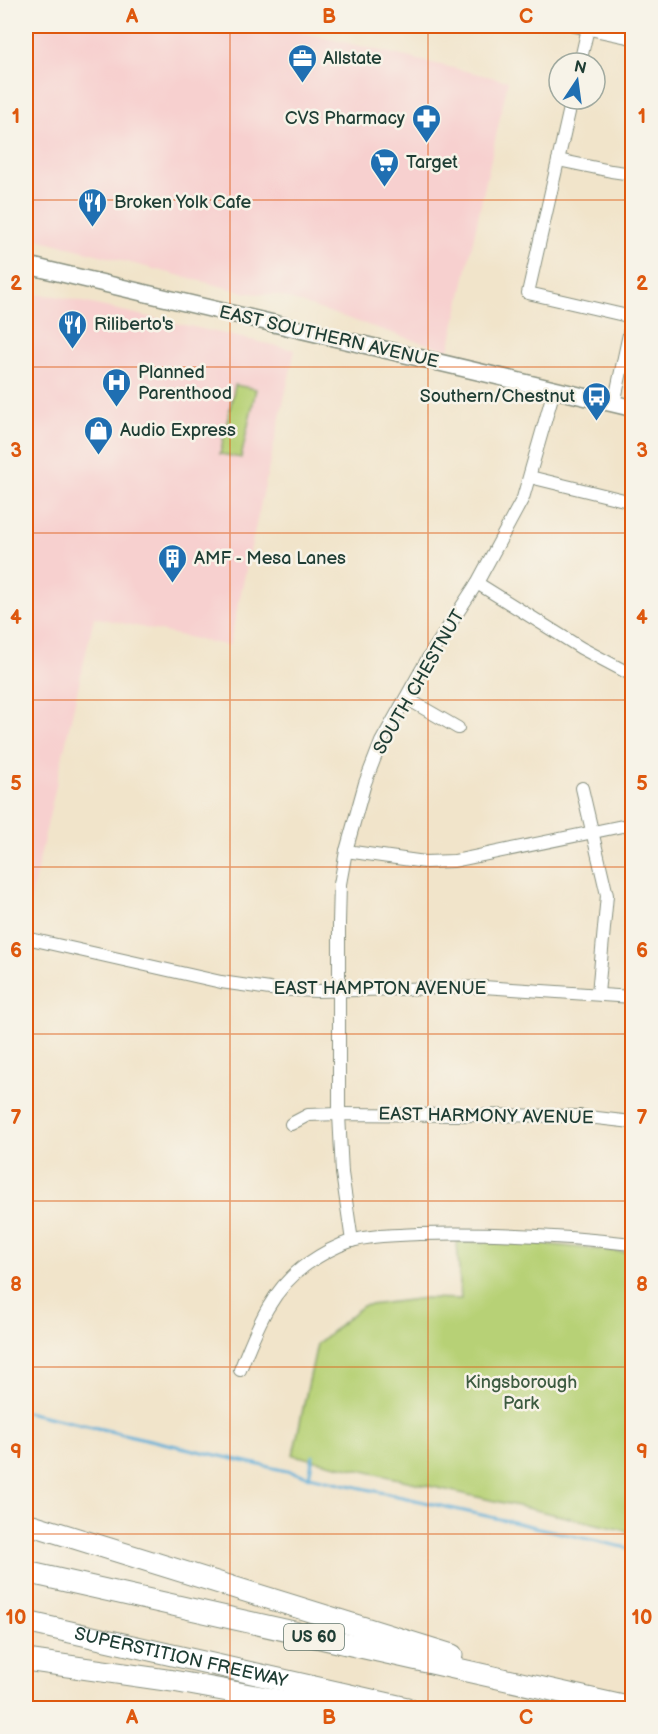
<svg xmlns="http://www.w3.org/2000/svg" width="658" height="1734" font-family="'Balsamiq Sans',sans-serif">
<style>
.built{fill:#f7d0cf}
.green{fill:#b7d176;stroke:#6b8755;stroke-width:1.5}
.lines{fill:none;stroke-linecap:round;stroke-linejoin:round}
.stream{stroke:#5daed8;stroke-width:3}
.minor-casing{stroke:#88907f;stroke-width:14}
.secondary-casing{stroke:#88907f;stroke-width:19}
.motorway-casing{stroke:#88907f;stroke-width:23}
.minor{stroke:#fff;stroke-width:12}
.secondary{stroke:#fff;stroke-width:16}
.motorway{stroke:#fff;stroke-width:21}
.grid{fill:none;stroke:#de580e;stroke-width:1.5;stroke-opacity:0.55}
.labels{text-anchor:middle;dominant-baseline:central;stroke-width:5;stroke-linejoin:round;paint-order:stroke}
.shield{fill:#f7f3e8;stroke:#60746a;stroke-width:1.5}
.shield-label{font-size:16px;font-weight:bold;fill:#1f3d34}
.poi-label{font-size:18px;fill:#1f3d34;stroke:#f7f3e8;text-anchor:start}
.street-label{font-size:18px;fill:#1f3d34;stroke:#f7f3e8}
.park-label{font-size:18px;fill:#3d5b41;stroke:#f7f3e8}
.neatline{fill:none;stroke:#de580e;stroke-width:2}
.grid-label{font-size:20px;text-anchor:middle;font-weight:bold;fill:#de580e}
</style>
<rect width="100%" height="100%" fill="#f7f3e8"/>
<filter id="ink" filterUnits="userSpaceOnUse"><feTurbulence type="fractalNoise" baseFrequency=".0167" numOctaves="2"/><feDisplacementMap in="SourceGraphic" scale="12" xChannelSelector="R" yChannelSelector="G"/><feConvolveMatrix kernelMatrix="1 2 1 2 8 2 1 2 1" color-interpolation-filters="sRGB"/></filter>
<filter id="wash" filterUnits="userSpaceOnUse"><feTurbulence type="fractalNoise" baseFrequency=".008" numOctaves="4" result="noise"/><feDisplacementMap in="SourceGraphic" scale="24" xChannelSelector="R" yChannelSelector="G"/><feGaussianBlur stdDeviation="1.35" result="paint"/><feColorMatrix in="noise" values="0 0 0 0 0 0 0 0 0 0 0 0 0 0 0 0 0 1.4 0 .05"/><feComposite in="paint" operator="in"/></filter>
<g filter="url(#wash)">
<rect width="100%" height="100%" fill="#f1e4ca"/>
<g class="built">
<polygon points="26,26 275,26 508,81 449,350 413,340 277,295 247,293 26,236"/>
<polygon points="26,294 56,296 295,350 229,646 94,617 26,919"/>
</g>
<g class="green">
<polygon points="235,385 256,389 241,458 220,454"/>
<polygon points="457,1242 534,1243 632,1253 632,1532 293,1455 317,1344 362,1306 425,1298 461,1299"/>
</g>
<g class="lines">
<g class="stream">
<polyline points="26,1412 632,1549"/>
<polyline points="309,1477 313,1456"/>
</g>
</g>
</g>
<g filter="url(#ink)">
<g class="lines">
<defs>
<g id="minor">
<polyline points="575,26 632,38"/>
<polyline points="580,63 588,28"/>
<polyline points="572,99 528,293 632,317"/>
<polyline points="558,160 611,171 632,174"/>
<polyline points="614,404 632,320"/>
<polyline points="530,477 632,502"/>
<polyline points="477,583 581,648 632,675"/>
<polyline points="406,698 458,728"/>
<polyline points="582,788 607,895 598,994"/>
<polyline points="346,851 425,862 454,861 632,824"/>
<polyline points="26,938 221,982 270,989 317,991 483,987 632,997"/>
<polyline points="291,1124 308,1115 339,1114 579,1116 632,1122"/>
<polyline points="352,1241 342,1173 339,1114 339,923 340,884 346,851 365,783 381,742 428,658 477,583 523,498 554,390"/>
<path d="M240,1370C256,1330 270,1290 307,1264C320,1255 336,1246 351,1241C372,1235 397,1235 419,1234C490,1232 562,1236 632,1244"/>
</g>
<polyline id="secondary" points="26,265 632,408"/>
<g id="motorway">
<polyline points="26,1523 452,1655"/>
<polyline points="26,1572 632,1708"/>
<path id="s1" d="M26,1622L407,1708"/>
<polyline points="26,1660 173,1681 322,1708"/>
</g>
</defs>
<use href="#minor" class="minor-casing"/>
<use href="#secondary" class="secondary-casing"/>
<use href="#motorway" class="motorway-casing"/>
<use href="#minor" class="minor"/>
<use href="#secondary" class="secondary"/>
<use href="#motorway" class="motorway"/>
</g>
</g>
<path class="grid" d="M230,26V1708M428,26V1708M26,200H632M26,367H632M26,533H632M26,700H632M26,867H632M26,1034H632M26,1201H632M26,1367H632M26,1534H632"/>
<defs>
<symbol id="office-pin" viewBox="-11 -11 22 30"><path d="M0 17L-7.5 6A9.5 9.5 0 1 1 7.5 6Z" fill="#1f6fb2" stroke="#f7f3e8"/><path d="M-6-3h4V-5.5h4V-3h4V5H-6ZM-1-4.5V-3h2v-1.5ZM-6 0V1H6V0Z" fill="#fff"/></symbol>
<symbol id="pharmacy-pin" viewBox="-11 -11 22 30"><path d="M0 17L-7.5 6A9.5 9.5 0 1 1 7.5 6Z" fill="#1f6fb2" stroke="#f7f3e8"/><path d="M-2-6h4v4h4v4h-4v4h-4v-4h-4v-4h4Z" fill="#fff"/></symbol>
<symbol id="supermarket-pin" viewBox="-11 -11 22 30"><path d="M0 17L-7.5 6A9.5 9.5 0 1 1 7.5 6Z" fill="#1f6fb2" stroke="#f7f3e8"/><path d="M-6-5.5h2.5l.6 2H6L4.5 2H-2.5L-4.4-4H-6ZM-1.5 3.2a1.3 1.3 0 1 0 .1 0ZM3 3.2a1.3 1.3 0 1 0 .1 0Z" fill="#fff"/></symbol>
<symbol id="restaurant-pin" viewBox="-11 -11 22 30"><path d="M0 17L-7.5 6A9.5 9.5 0 1 1 7.5 6Z" fill="#1f6fb2" stroke="#f7f3e8"/><path d="M-5-6h1v4h1v-4h1v4h1v-4h1v5L-1.5 .5V6h-2V.5L-5-1ZM5-6V6H3V1.5H1.5Q1.5-4 5-6Z" fill="#fff"/></symbol>
<symbol id="hospital-pin" viewBox="-11 -11 22 30"><path d="M0 17L-7.5 6A9.5 9.5 0 1 1 7.5 6Z" fill="#1f6fb2" stroke="#f7f3e8"/><path d="M-5-5h3v3.5h4V-5h3V5h-3V1.5h-4V5h-3Z" fill="#fff"/></symbol>
<symbol id="bus-pin" viewBox="-11 -11 22 30"><path d="M0 17L-7.5 6A9.5 9.5 0 1 1 7.5 6Z" fill="#1f6fb2" stroke="#f7f3e8"/><path d="M-5-6H5V4H4V6H2V4H-2V6H-4V4H-5ZM-3.5-4V0h7V-4ZM-3.5 1.2v1.5H-2V1.2ZM2 1.2v1.5H3.5V1.2Z" fill="#fff"/></symbol>
<symbol id="shop-pin" viewBox="-11 -11 22 30"><path d="M0 17L-7.5 6A9.5 9.5 0 1 1 7.5 6Z" fill="#1f6fb2" stroke="#f7f3e8"/><path d="M-5-2.5h2.3a2.7 3.5 0 0 1 5.4 0H5L5.5 6h-11ZM-1.5-2.5h3a1.5 2.3 0 0 0-3 0Z" fill="#fff"/></symbol>
<symbol id="building-pin" viewBox="-11 -11 22 30"><path d="M0 17L-7.5 6A9.5 9.5 0 1 1 7.5 6Z" fill="#1f6fb2" stroke="#f7f3e8"/><path d="M-4-6H4V6H1V3H-1V6H-4ZM-2.5-4.3h1.7v1.8h-1.7ZM.8-4.3h1.7v1.8H.8ZM-2.5-1h1.7V.8h-1.7ZM.8-1h1.7V.8H.8Z" fill="#fff"/></symbol>
</defs>
<g fill-rule="evenodd">
<use href="#office-pin" x="286" y="42" width="33" height="45"/>
<use href="#pharmacy-pin" x="410" y="102" width="33" height="45"/>
<use href="#supermarket-pin" x="368" y="146" width="33" height="45"/>
<use href="#restaurant-pin" x="76" y="186" width="33" height="45"/>
<use href="#restaurant-pin" x="56" y="308" width="33" height="45"/>
<use href="#hospital-pin" x="100" y="366" width="33" height="45"/>
<use href="#bus-pin" x="580" y="380" width="33" height="45"/>
<use href="#shop-pin" x="82" y="414" width="33" height="45"/>
<use href="#building-pin" x="156" y="542" width="33" height="45"/>
</g>
<g class="labels">
<rect class="shield" x="284" y="1624" width="60" height="26" rx="4.5"/>
<g class="shield-label">
<text x="314" y="1637">US 60</text>
</g>
<g class="poi-label">
<text x="323" y="58">Allstate</text>
<text x="405" y="118" text-anchor="end">CVS Pharmacy</text>
<text x="406" y="162">Target</text>
<text x="114" y="202">Broken Yolk Cafe</text>
<text x="94" y="324">Riliberto's</text>
<text x="138" y="372">Planned<tspan x="138" dy="21">Parenthood</tspan></text>
<text x="575" y="396" text-anchor="end">Southern/Chestnut</text>
<text x="120" y="430">Audio Express</text>
<text x="194" y="558">AMF - Mesa Lanes</text>
</g>
<g class="street-label">
<text transform="translate(329 337) rotate(13)">EAST SOUTHERN AVENUE</text>
<text transform="translate(419 682) rotate(-60)">SOUTH CHESTNUT</text>
<text x="380" y="988">EAST HAMPTON AVENUE</text>
<text transform="translate(486 1116) rotate(1)">EAST HARMONY AVENUE</text>
<text stroke="none"><textPath href="#s1" startOffset="159">SUPERSTITION FREEWAY</textPath></text>
</g>
<g class="park-label">
<text x="521" y="1382">Kingsborough<tspan x="521" dy="21">Park</tspan></text>
</g>
</g>
<rect width="658" height="1734" fill="none" stroke="#f7f3e8" stroke-width="66"/>
<g transform="translate(577 81) rotate(13)"><circle r="28" fill="#f7f3e8" stroke="#a1aaa0" stroke-width="1.5"/>
<path d="M0-4.5L10 22L0 15L-10 22Z" fill="#1f6fb2"/>
<text y="-9" font-size="16" font-weight="bold" text-anchor="middle" fill="#1f3d34">N</text>
</g>
<rect x="33" y="33" width="592" height="1668" class="neatline"/>
<g class="grid-label">
<text x="132" y="23">A</text>
<text x="329" y="23">B</text>
<text x="526" y="23">C</text>
<text x="16" y="123">1</text>
<text x="642" y="123">1</text>
<text x="16" y="290">2</text>
<text x="642" y="290">2</text>
<text x="16" y="457">3</text>
<text x="642" y="457">3</text>
<text x="16" y="624">4</text>
<text x="642" y="624">4</text>
<text x="16" y="790">5</text>
<text x="642" y="790">5</text>
<text x="16" y="957">6</text>
<text x="642" y="957">6</text>
<text x="16" y="1124">7</text>
<text x="642" y="1124">7</text>
<text x="16" y="1291">8</text>
<text x="642" y="1291">8</text>
<text x="16" y="1458">9</text>
<text x="642" y="1458">9</text>
<text x="16" y="1624">10</text>
<text x="642" y="1624">10</text>
<text x="132" y="1724">A</text>
<text x="329" y="1724">B</text>
<text x="526" y="1724">C</text>
</g>
</svg>
